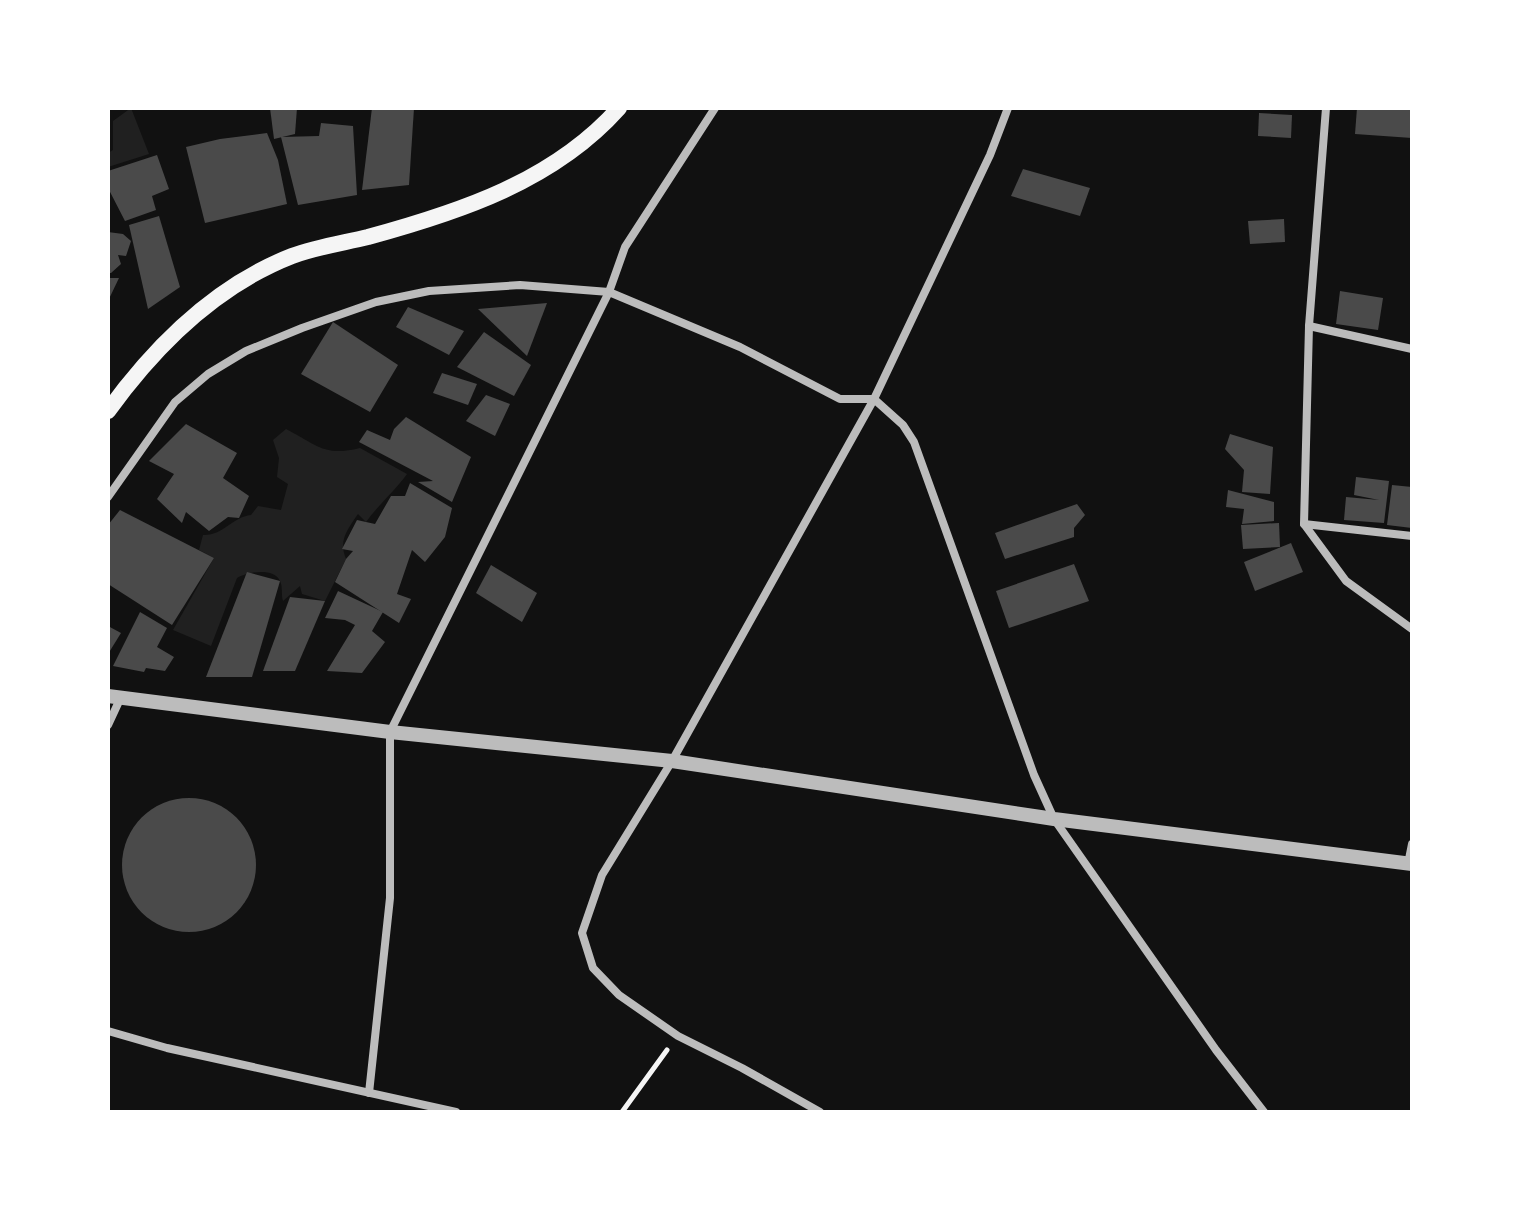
<svg xmlns="http://www.w3.org/2000/svg" width="1520" height="1220" font-family="'PT Sans Narrow',sans-serif">
<style>
.green{fill:#202020}
.building{fill:#4a4a4a}
.lines{fill:none;stroke-linecap:round;stroke-linejoin:round}
.path{stroke:#f5f5f5;stroke-width:5}
.minor{stroke:#bcbcbc;stroke-width:8}
.tertiary{stroke:#bcbcbc;stroke-width:14}
.secondary{stroke:#f5f5f5;stroke-width:16}
</style>
<rect width="100%" height="100%" fill="#111"/>
<g class="green">
<polygon points="131,108 149,154 108,167 108,153 113,150 113,121"/>
<path d="M286,429C317,445 324,457 360,448L407,474C395,491 379,504 366,522L358,514C348,529 338,540 346,559L325,601L302,594L300,586L283,601C281,595 283,587 280,581C274,567 247,572 237,578L211,646L173,630L214,558L199,550L203,535C223,536 232,517 251,515L258,506L281,510L288,484L277,477L279,458L273,440Z"/>
</g>
<g class="building">
<polygon points="270,108 297,108 295,134 274,139"/>
<polygon points="372,108 414,108 409,185 362,190"/>
<polygon points="1357,108 1412,108 1412,138 1355,134"/>
<polygon points="1259,113 1292,115 1291,138 1258,136"/>
<polygon points="321,123 353,126 357,195 298,205 281,137 319,136"/>
<polygon points="267,133 278,160 287,204 205,223 186,147 220,139"/>
<polygon points="157,155 169,189 152,196 156,210 125,221 108,188 108,171"/>
<polygon points="1023,169 1090,188 1080,216 1011,196"/>
<polygon points="159,216 180,287 148,309 129,225"/>
<polygon points="1284,219 1285,242 1250,244 1248,221"/>
<polygon points="108,232 123,234 131,241 126,256 118,255 121,264 111,273 108,273"/>
<polygon points="108,278 119,278 108,301"/>
<polygon points="1340,291 1383,298 1378,330 1336,324"/>
<polygon points="547,303 527,356 478,309"/>
<polygon points="408,307 464,331 449,355 396,327"/>
<polygon points="333,322 398,365 370,412 301,374"/>
<polygon points="484,332 531,365 514,396 457,367"/>
<polygon points="442,373 477,384 468,405 433,393"/>
<polygon points="486,395 510,404 495,436 466,421"/>
<polygon points="406,417 471,457 452,502 418,482 433,481 359,442 367,430 390,440 394,429"/>
<polygon points="186,424 237,453 223,478 249,496 239,518 228,517 209,531 186,512 182,523 157,499 174,474 149,461"/>
<polygon points="1230,434 1273,447 1270,494 1242,492 1244,470 1225,449"/>
<polygon points="1356,477 1389,481 1384,523 1344,520 1346,497 1379,500 1354,495"/>
<polygon points="410,483 452,508 445,537 425,562 412,550 397,594 411,599 399,623 335,582 346,559 353,551 342,549 357,520 375,524 391,496 405,496"/>
<polygon points="1392,485 1412,487 1412,528 1387,525"/>
<polygon points="1228,490 1274,502 1274,521 1242,524 1244,509 1226,507"/>
<polygon points="1077,504 1085,515 1074,528 1074,537 1005,559 995,533"/>
<polygon points="120,510 214,558 172,625 108,584 108,525"/>
<polygon points="1279,523 1280,547 1243,549 1241,525"/>
<polygon points="1291,543 1303,572 1255,591 1244,562"/>
<polygon points="1074,564 1089,601 1009,628 996,591"/>
<polygon points="491,565 537,593 522,622 476,593"/>
<polygon points="247,572 280,581 252,677 206,677"/>
<polygon points="338,591 383,612 372,631 385,642 362,673 327,671 355,625 345,620 325,618"/>
<polygon points="290,597 325,601 295,671 263,671"/>
<polygon points="140,612 167,628 157,647 174,657 165,671 146,668 144,672 113,666"/>
<polygon points="108,626 121,633 108,654"/>
<circle cx="189" cy="865" r="67"/>
</g>
<g class="lines">
<polyline class="path" points="622,1112 667,1050"/>
<g class="minor">
<polyline points="1326,108 1309,326 1304,524 1346,581 1412,629"/>
<polyline points="1309,326 1412,349"/>
<polyline points="108,497 175,402 208,374 246,351 302,328 376,302 429,291 520,285 609,292 740,347 840,399 874,399 903,425 914,442 1034,775 1054,819 1216,1050 1264,1112"/>
<polyline points="1304,524 1412,536"/>
<polyline points="108,725 121,697"/>
<polyline points="1408,864 1412,844"/>
<polyline points="108,1031 167,1048 456,1112"/>
<polyline points="369,1093 390,898 390,732 609,292 625,247 715,108"/>
<polyline points="820,1112 742,1068 678,1036 619,995 593,968 582,933 602,875 672,761 874,399 990,155 1008,108"/>
</g>
<polyline class="tertiary" points="108,696 390,732 672,761 1054,819 1412,864"/>
<path class="secondary" d="M108,411C155,346 215,286 292,256C316,247 343,243 368,237C460,212 554,181 619,108"/>
</g>
<rect width="1520" height="1220" fill="none" stroke="#ffffff" stroke-width="220"/>
</svg>
